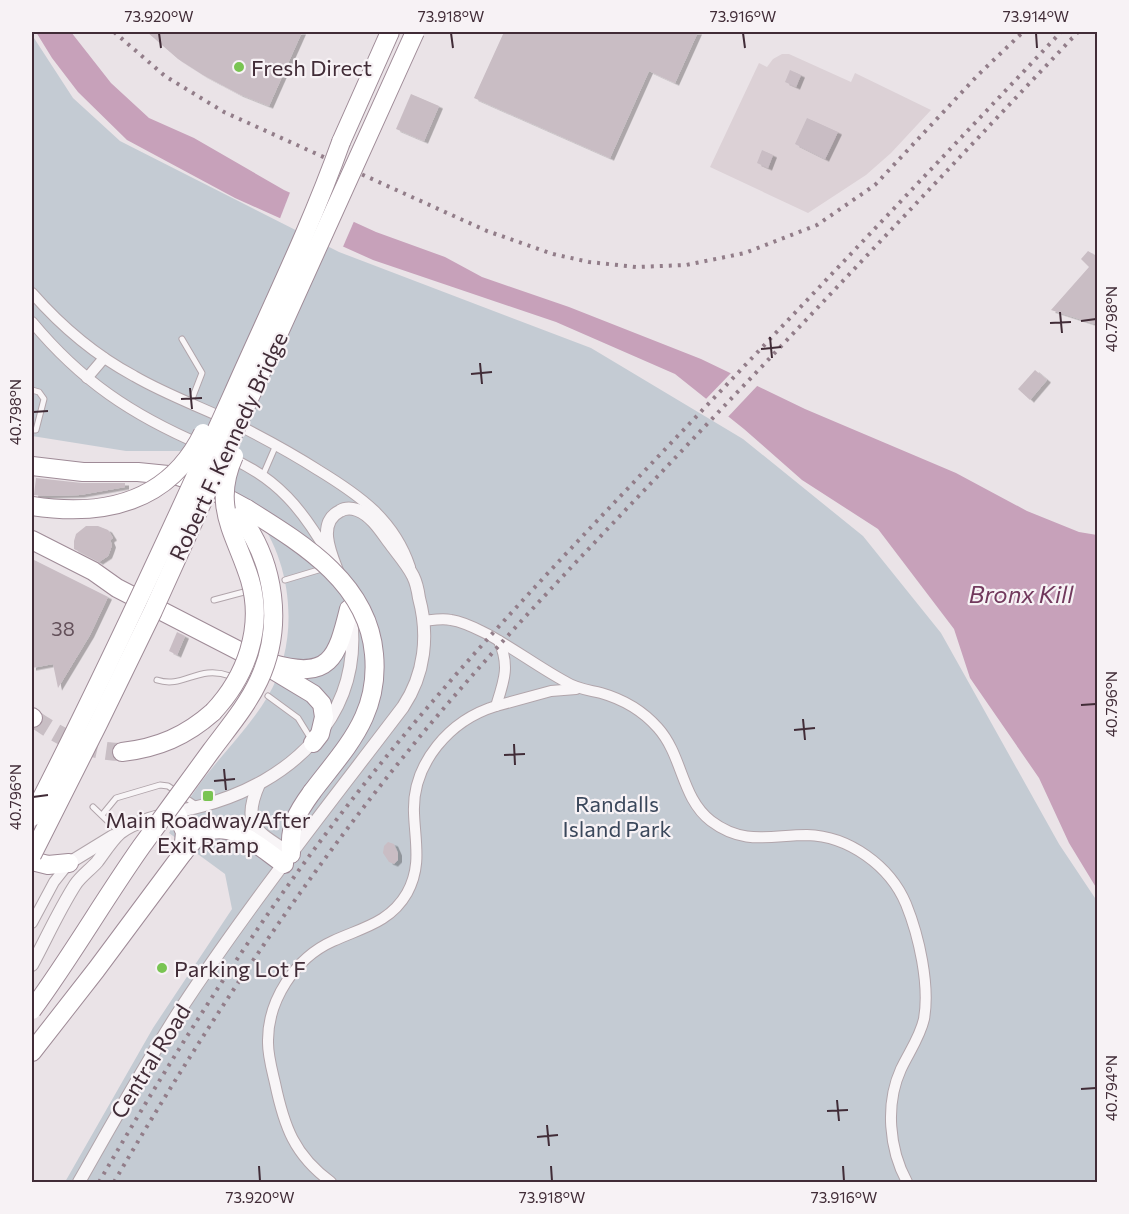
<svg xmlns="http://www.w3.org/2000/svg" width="1129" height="1214" font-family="Commissioner,sans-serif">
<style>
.built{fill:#dcd1d6}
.green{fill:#c4cbd3}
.water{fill:#c7a1ba}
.pier{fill:#eae3e7}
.building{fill:#c9bdc4;filter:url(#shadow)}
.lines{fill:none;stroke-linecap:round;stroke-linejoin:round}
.motorway-tunnel{stroke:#c8bec4;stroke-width:18;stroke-dasharray:18 9;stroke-linecap:butt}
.service-casing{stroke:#b1a5ab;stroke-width:7}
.minor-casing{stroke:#b1a5ab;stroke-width:12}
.tertiary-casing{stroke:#b1a5ab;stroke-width:14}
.motorway-casing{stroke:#9f8b97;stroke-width:20}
.service{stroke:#f8f5f7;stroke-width:5}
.minor{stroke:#f8f5f7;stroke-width:10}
.tertiary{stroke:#f8f5f7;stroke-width:12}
.motorway{stroke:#fff;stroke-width:18}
.rail{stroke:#927d89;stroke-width:4;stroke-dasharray:3 6;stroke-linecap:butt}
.motorway-bridge-casing{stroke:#9f8b97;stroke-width:20;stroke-linecap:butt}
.motorway-bridge{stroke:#fff;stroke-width:18}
.ticks{fill:none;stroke:#412c37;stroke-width:2}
.poi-dot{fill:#79c452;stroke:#f7f2f5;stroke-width:2}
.labels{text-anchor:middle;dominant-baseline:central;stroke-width:4.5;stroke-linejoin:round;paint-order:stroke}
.number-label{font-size:20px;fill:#63505a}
.poi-label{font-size:22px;fill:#412c37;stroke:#f7f2f5;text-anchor:start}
.street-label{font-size:22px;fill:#412c37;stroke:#f7f2f5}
.park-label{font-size:22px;fill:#3a475b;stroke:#f7f2f5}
.water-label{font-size:24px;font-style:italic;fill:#72395d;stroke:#f7f2f5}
.neatline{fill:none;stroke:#412c37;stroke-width:2}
.ticks-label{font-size:15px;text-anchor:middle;fill:#412c37}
</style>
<defs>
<filter id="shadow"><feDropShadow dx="4" dy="2.5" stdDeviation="0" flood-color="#0004"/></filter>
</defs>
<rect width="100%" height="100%" fill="#eae3e7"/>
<polygon class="built" points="782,54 789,54 851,82 855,73 931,110 891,153 866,175 808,213 710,167 759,63 767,67 773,59"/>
<path class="green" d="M32,35L73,98L120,141L339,252L591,348L743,439L863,536L941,633L1059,844L1097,901V1182H65L153,1028L232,909L225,874L169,833C176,821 182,809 190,798C213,762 246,733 268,696C301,640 293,561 253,511C235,488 212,470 190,451H126L32,436Z"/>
<polygon class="water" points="36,32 71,32 111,83 149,118 194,138 284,190 376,232 445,257 482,277 569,307 701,359 805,409 956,473 1027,511 1079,532 1097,535 1097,889 1069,843 1039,778 970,678 954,629 878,529 802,480 744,429 675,374 556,322 373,260 235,198 127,140 78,92 52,58"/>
<g class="pier">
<polygon points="291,190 355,219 342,249 279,221"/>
<polygon points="733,371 759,384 726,419 704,401"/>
</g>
<g class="building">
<polygon points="147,32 302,32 269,106 239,94 203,75 178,59"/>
<polygon points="504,32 698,32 675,83 649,71 610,158 474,98"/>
<polygon points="790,70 801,75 796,87 785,82"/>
<polygon points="411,94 439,106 424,141 396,129"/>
<polygon points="807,118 838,132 825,159 795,144"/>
<polygon points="762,150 773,155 768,168 757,163"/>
<polygon points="1088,251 1098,257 1098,325 1051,310 1089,267 1081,259"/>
<polygon points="1035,370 1047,380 1030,400 1018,389"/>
<polygon points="36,478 82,483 125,483 125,487 80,495 43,496 34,495"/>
<polygon points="86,526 98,526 108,530 113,538 110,540 112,545 110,551 108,556 99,562 74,549 74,541 76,534"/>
<polygon points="32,559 108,597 90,635 58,688 53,664 32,668"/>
<polygon points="177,632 185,636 177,655 169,651"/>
<polygon points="388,842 394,844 398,853 398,860 394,864 389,862 383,853 384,846"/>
</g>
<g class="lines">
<path class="motorway-tunnel" d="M33,718C60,737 88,752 122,752"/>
<defs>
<g id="service">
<polyline points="182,339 202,373 190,404"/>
<polyline points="32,390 39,392 44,399 36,430 32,430"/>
<polyline points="263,475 276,445"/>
<polyline points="285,580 325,568"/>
<polyline points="214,600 244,592"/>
<path d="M157,680C184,689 198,664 230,676"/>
<polyline points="268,696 298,718 311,739"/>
<polyline points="93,807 120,833"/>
<polyline points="102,815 116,798 160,785 168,786 198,806"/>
</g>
<g id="minor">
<path d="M32,293C61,326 95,355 134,376C165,394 198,406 230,421C260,436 290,452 318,470C359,495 394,519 410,567"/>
<path d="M32,322C81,381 132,415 202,445"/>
<polyline points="87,378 104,358"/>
<path d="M230,458C277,478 303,510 328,554"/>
<path d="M424,621C433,620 442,618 451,620C465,622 477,629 489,635C516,650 540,668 566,682C577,689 589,690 601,693C622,699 643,711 658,728C683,756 681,798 711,821C744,846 771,835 807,835C849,836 890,866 906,904C919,936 930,985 924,1019C920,1037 909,1052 901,1069C885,1104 889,1149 907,1182"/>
<polyline points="496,706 551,691 576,689"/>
<polyline points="32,923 54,882 69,863"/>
<path d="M331,1182C294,1155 284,1126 275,1083C272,1070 268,1056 268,1043C267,1001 295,958 333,941C361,928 390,923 407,893C422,866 415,842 414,813C412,763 450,720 496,706C504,681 510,666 499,641"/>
</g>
<g id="tertiary">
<path d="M259,784C240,827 258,832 291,854"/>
<polyline points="69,863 113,836"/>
<path d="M32,965C46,939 59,910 75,885C81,876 90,870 97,862C104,853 111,841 120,833C138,818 178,812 201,806C290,783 363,717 351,618"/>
<path d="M79,1182C112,1124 144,1066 180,1010C249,905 327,807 403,707C425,674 429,635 419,598C418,591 416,582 413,576C407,564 397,553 389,542C381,531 371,515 357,510C351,508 345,508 340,511C316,523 331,555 338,573"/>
</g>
<g id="motorway">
<polyline points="341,142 390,32"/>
<polyline points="32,466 83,472 138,472 178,476 201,484 247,509"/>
<polyline points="32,540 93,571 117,588 253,658 313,694 322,704 324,717 320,734 313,743"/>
<path d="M273,664C330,680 337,658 349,609"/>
<polyline points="32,717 33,718"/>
<path d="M122,752C158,748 186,736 213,712"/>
<polyline points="176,812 185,832 183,853"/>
<path d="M291,854C289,826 296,814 312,792"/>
<polyline points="32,861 48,865 69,863"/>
<path d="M32,1052L96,970L183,853C188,847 193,840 200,835C229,816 262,849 284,864"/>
</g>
</defs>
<use href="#service" class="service-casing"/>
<use href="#minor" class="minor-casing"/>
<use href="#tertiary" class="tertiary-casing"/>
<use href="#motorway" class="motorway-casing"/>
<use href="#service" class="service"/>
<use href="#minor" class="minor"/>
<use href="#tertiary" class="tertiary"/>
<use href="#motorway" class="motorway"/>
<g class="rail">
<polyline points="114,32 165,76 224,112 487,231 553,254 589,262 636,267 686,265 745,253 817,225 875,185 978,75 1023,32"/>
<path d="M99,1182C177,1048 261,915 358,792C461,661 577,542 692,421C815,292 938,162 1061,32"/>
<path d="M114,1182C207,1023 309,870 427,728C516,622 614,523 709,422C833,292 955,162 1078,32"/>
</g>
<defs>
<g id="motorway-bridge">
<path d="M32,506C103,517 169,503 203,433"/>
<path d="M247,509C303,544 368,583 374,654C376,675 373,697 364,717C352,744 330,768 312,792"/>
<path d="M213,712C246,677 264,628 250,580C236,534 211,507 234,456"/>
<path d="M32,817C103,679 168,538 232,396C269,312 310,229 341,142"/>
<polyline points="32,855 98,724 153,611 415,32"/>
<path d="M32,1010C71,957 103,901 141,847C164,815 188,783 211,751C228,728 247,706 259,680C284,626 275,563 240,516"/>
</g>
</defs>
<use href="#motorway-bridge" class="motorway-bridge-casing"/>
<use href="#motorway-bridge" class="motorway-bridge"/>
</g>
<path class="ticks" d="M159,33L161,48M451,33L453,48M743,33L745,48M1036,33L1037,48M1060,312L1062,333M1081,321L1096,319M1050,323L1071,322M770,337L772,358M761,349L781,347M480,363L482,384M471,374L492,372M190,388L192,409M181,399L202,398M33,412L48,411M1081,705L1096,704M803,719L805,740M794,730L815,728M514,744L515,765M504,755L525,754M224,769L226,790M214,781L235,779M33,797L48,795M1081,1089L1096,1088M837,1100L839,1121M827,1111L848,1110M547,1125L549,1146M537,1137L558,1135M259,1166L260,1181M551,1166L552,1181M843,1166L844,1181"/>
<g class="poi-dot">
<circle cx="239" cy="67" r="6"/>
<rect x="202" y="790" width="12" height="12" rx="3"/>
<circle cx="162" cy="968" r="6"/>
</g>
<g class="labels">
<g class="number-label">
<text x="63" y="628">38</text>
</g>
<g class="poi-label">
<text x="251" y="67">Fresh Direct</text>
<text x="208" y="819" text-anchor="middle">Main Roadway/After<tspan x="208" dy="25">Exit Ramp</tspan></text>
<text x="174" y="968">Parking Lot F</text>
</g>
<g class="street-label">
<text transform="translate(228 446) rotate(-65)">Robert F. Kennedy Bridge</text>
<text transform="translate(150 1061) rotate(-58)">Central Road</text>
</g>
<g class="park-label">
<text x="617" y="803">Randalls<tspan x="617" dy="25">Island Park</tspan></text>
</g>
<g class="water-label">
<text x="1021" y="593">Bronx Kill</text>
</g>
</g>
<rect width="1129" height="1214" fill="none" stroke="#f7f2f5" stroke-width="66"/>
<rect x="33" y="33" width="1063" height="1148" class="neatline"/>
<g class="ticks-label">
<text x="159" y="22">73.920°W</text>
<text x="451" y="22">73.918°W</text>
<text x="743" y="22">73.916°W</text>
<text x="1036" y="22">73.914°W</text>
<text transform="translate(1112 319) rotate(-90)" y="5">40.798°N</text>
<text transform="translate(16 412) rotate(-90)" y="5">40.798°N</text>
<text transform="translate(1112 704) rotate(-90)" y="5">40.796°N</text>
<text transform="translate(16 797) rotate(-90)" y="5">40.796°N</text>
<text transform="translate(1112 1088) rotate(-90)" y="5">40.794°N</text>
<text x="260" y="1203">73.920°W</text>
<text x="552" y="1203">73.918°W</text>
<text x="844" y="1203">73.916°W</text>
</g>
</svg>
